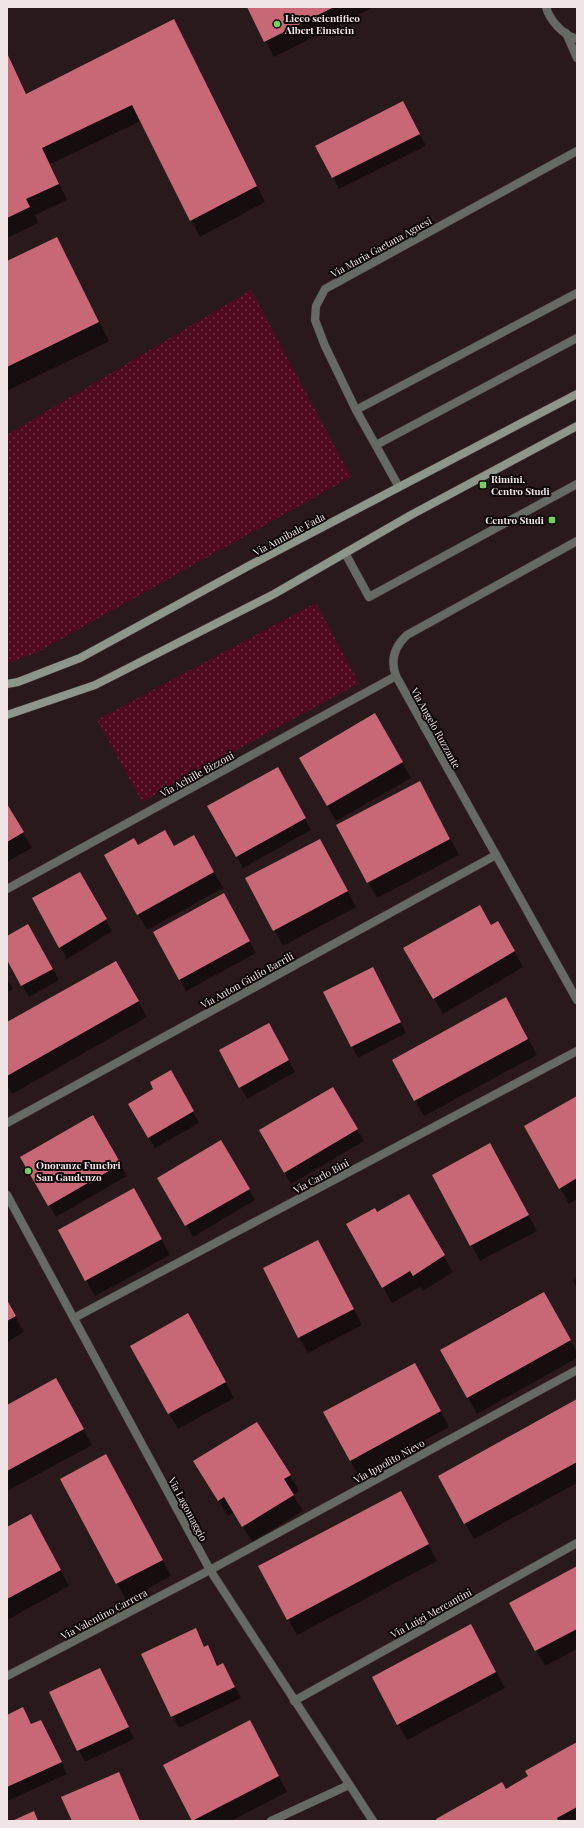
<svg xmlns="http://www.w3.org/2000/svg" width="584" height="1828" font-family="'Playfair Display',serif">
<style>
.grass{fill:url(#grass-dots)}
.shadow{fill:#0007}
.building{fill:#c86876}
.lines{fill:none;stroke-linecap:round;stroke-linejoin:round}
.service-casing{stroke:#463537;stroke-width:9}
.minor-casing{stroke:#463537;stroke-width:9}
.tertiary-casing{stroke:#463537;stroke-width:9}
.secondary-casing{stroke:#463537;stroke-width:9}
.service{stroke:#656a63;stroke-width:8}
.minor{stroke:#656a63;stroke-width:8}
.tertiary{stroke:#656a63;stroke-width:8}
.secondary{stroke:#8d968b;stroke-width:8}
.poi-dot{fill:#72d25d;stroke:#0e0707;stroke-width:1.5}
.labels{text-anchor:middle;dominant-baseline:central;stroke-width:4;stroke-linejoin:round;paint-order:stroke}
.poi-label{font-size:10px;font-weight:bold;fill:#f1e4e5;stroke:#0e0707;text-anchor:start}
.street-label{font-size:10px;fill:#f1e4e5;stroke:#0e0707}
</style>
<defs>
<pattern id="grass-dots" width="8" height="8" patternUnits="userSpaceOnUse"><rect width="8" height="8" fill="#500a1d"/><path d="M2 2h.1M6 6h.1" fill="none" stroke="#6a2e3e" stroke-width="1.8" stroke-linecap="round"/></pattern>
</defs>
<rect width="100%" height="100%" fill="#2a191b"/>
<g class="grass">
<polygon points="251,290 351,477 36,653 7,663 7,435"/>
<polygon points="316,603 359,683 142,802 97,720"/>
</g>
<g class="shadow">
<polygon points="248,7 374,7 274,57"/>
<polygon points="174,21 265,202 200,237 141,121 50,164 67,200 35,215 38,223 7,238 7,53 27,95"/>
<polygon points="410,114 426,146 339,189 316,146"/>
<polygon points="57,238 109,341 7,391 7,262"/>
<polygon points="375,715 411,778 336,821 300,758"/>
<polygon points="284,780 311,830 243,868 209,806"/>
<polygon points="420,783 459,855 377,898 368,882"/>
<polygon points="7,806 32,848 7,862"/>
<polygon points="138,846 174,847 203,852 223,888 147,930 138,914"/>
<polygon points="329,856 356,907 283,946 247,879"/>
<polygon points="80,873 112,931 67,959 34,899"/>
<polygon points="230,906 256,953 186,991 180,979"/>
<polygon points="491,926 507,938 523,967 443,1014 405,948"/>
<polygon points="35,936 59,980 29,997 7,958 7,937"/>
<polygon points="116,962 147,1017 12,1094 7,1086 7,1024"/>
<polygon points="7,979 13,989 7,992"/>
<polygon points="379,980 406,1033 358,1058 352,1046"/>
<polygon points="515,1014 537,1055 424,1116 393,1060"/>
<polygon points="275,1035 295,1072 247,1099 220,1051"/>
<polygon points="170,1071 199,1123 155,1148 129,1104 155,1090"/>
<polygon points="333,1088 364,1141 291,1184 260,1131"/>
<polygon points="577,1098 577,1199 569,1204 560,1188"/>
<polygon points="93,1116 127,1176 56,1217 22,1157"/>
<polygon points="221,1142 255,1200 193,1237 159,1178"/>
<polygon points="499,1160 537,1231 480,1261 433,1176"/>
<polygon points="408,1195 453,1272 423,1291 420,1287 392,1303 347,1224 377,1213"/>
<polygon points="143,1205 170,1255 95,1296 86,1280"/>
<polygon points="318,1241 362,1325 308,1353 299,1337"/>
<polygon points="577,1278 577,1288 573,1281"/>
<polygon points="544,1294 577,1352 577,1358 477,1414 441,1351"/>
<polygon points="7,1301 24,1332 7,1342"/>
<polygon points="197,1330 234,1398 178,1429 131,1346"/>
<polygon points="424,1380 449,1427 359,1476 350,1460"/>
<polygon points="64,1395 92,1445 7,1491 7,1406"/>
<polygon points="577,1400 577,1483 474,1539 465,1523"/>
<polygon points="115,1471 171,1576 126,1600 61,1479"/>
<polygon points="290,1475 299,1491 293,1495 303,1511 252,1542 234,1512 228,1516 204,1477"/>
<polygon points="409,1508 437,1561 297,1635 288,1619"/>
<polygon points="7,1528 39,1531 69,1586 7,1620"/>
<polygon points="577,1567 577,1649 545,1666 510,1603"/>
<polygon points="195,1630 205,1648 207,1647 218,1666 223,1664 241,1698 179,1728 142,1655"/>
<polygon points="480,1641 505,1688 407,1740 373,1677"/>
<polygon points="100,1669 134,1739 85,1762 50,1693"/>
<polygon points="23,1709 32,1725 47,1732 67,1774 7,1801 7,1716"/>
<polygon points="250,1721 287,1792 231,1821 193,1821 164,1765"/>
<polygon points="577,1743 577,1821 438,1821 505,1790 529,1776"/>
<polygon points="118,1774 140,1821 73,1821"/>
</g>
<g class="building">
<polygon points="247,7 334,7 264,42"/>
<polygon points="174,19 257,186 190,221 132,105 42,148 59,184 26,199 30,207 7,218 7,53 26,94"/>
<polygon points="403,101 420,134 332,178 315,146"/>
<polygon points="57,237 99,322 7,367 7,261"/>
<polygon points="375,713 403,762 327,806 299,758"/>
<polygon points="278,767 306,818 236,857 207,806"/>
<polygon points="420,781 450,839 367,883 336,825"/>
<polygon points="7,804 24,832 7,842"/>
<polygon points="165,830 174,846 194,835 214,872 137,915 104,855 134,838 138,845"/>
<polygon points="320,839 348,891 273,931 245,878"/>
<polygon points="80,872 107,919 59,948 32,898"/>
<polygon points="224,893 250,941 179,980 153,932"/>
<polygon points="480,905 491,925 498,921 515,951 433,999 403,948"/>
<polygon points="28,924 53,969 21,986 7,960 7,936"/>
<polygon points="116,961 139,1001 7,1076 7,1022"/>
<polygon points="373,967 401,1022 351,1047 323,992"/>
<polygon points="506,997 528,1039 414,1101 392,1060"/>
<polygon points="269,1023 289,1060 239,1088 219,1050"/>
<polygon points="171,1070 194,1111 148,1138 128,1104 153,1089 150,1082"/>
<polygon points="333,1087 358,1129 284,1173 259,1130"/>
<polygon points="577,1096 577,1178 559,1189 524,1126"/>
<polygon points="93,1115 121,1164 48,1206 20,1157"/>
<polygon points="221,1140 250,1189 185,1226 157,1178"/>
<polygon points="490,1143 529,1215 470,1246 432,1175"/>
<polygon points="134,1188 162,1239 85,1281 58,1230"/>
<polygon points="409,1194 445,1255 413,1276 410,1271 382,1288 346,1224 375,1208 377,1212"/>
<polygon points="318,1240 354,1309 298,1338 263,1268"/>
<polygon points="544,1292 571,1340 467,1398 440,1350"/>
<polygon points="7,1300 16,1316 7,1321"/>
<polygon points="188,1313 226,1382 168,1414 130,1346"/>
<polygon points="415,1363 441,1411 350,1461 323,1412"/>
<polygon points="56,1378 84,1429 7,1471 7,1405"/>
<polygon points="577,1399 577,1462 464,1524 438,1476"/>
<polygon points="257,1422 291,1475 284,1479 294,1495 242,1527 224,1497 218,1501 193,1461"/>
<polygon points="106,1454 163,1560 116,1584 60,1479"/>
<polygon points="401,1491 429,1544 287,1620 258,1566"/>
<polygon points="31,1514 61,1570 7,1599 7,1527"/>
<polygon points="577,1566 577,1629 535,1651 509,1603"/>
<polygon points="471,1624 496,1672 397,1725 372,1677"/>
<polygon points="196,1628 204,1647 208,1645 217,1666 223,1663 235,1687 171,1717 141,1654"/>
<polygon points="100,1668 129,1727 77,1751 49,1692"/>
<polygon points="23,1707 31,1724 41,1720 62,1762 7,1787 7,1715"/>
<polygon points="250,1720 279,1776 192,1821 163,1765"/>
<polygon points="577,1742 577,1807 557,1818 558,1821 437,1821 436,1819 502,1782 506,1789 528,1776 525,1771"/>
<polygon points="119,1772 140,1821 72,1821 61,1797"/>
<polygon points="34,1811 38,1821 12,1821"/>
</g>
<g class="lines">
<defs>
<g id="service">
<polyline points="356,410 577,293"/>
<polyline points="376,445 577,338"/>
<polyline points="345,553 369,597 577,484"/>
</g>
<g id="minor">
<path d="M546,7C550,21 563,35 577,39"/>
<polyline points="566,33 577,58"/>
<polyline points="399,487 356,410 325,346 315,320 316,306 325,289 577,151"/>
<path d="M577,541L407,635C395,646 390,660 396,676L577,1000"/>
<polyline points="7,889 396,676"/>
<polyline points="7,1123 496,855"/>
<polyline points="74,1318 577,1051"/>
<polyline points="7,1676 210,1570 577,1370"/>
<polyline points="294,1701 577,1543"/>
<polyline points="271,1821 349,1785"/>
</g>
<polyline id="tertiary" points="7,1195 210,1570 373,1821"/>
<g id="secondary">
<polyline points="7,684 18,682 80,658 254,563 577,394"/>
<polyline points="7,715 95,685 274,594 411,515 577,426"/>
</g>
</defs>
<use href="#service" class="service-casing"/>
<use href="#minor" class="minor-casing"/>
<use href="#tertiary" class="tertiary-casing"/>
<use href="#secondary" class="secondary-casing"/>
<use href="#service" class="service"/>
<use href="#minor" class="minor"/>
<use href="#tertiary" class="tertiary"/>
<use href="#secondary" class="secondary"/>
</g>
<g class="poi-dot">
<circle cx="277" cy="24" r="4"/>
<rect x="479" y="481" width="8" height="8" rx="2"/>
<rect x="548" y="516" width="8" height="8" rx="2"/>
<circle cx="28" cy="1171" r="4"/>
</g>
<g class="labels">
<g class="poi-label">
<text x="285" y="18">Liceo scientifico<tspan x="285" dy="12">Albert Einstein</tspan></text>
<text x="491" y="479">Rimini,<tspan x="491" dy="12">Centro Studi</tspan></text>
<text x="544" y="520" text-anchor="end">Centro Studi</text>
<text x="36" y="1165">Onoranze Funebri<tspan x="36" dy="12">San Gaudenzo</tspan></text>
</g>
<g class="street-label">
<text transform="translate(381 247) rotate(-29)">Via Maria Gaetana Agnesi</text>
<text transform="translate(289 534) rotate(-28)">Via Annibale Fada</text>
<text transform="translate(436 728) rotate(61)">Via Angelo Ruzzante</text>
<text transform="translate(197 774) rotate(-29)">Via Achille Bizzoni</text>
<text transform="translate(247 980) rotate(-29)">Via Anton Giulio Barrili</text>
<text transform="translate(321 1176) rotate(-28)">Via Carlo Bini</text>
<text transform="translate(389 1461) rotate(-29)">Via Ippolito Nievo</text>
<text transform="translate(188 1509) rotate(62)">Via Lagomaggio</text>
<text transform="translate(431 1613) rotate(-29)">Via Luigi Mercantini</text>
<text transform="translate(104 1614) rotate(-28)">Via Valentino Carrera</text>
</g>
</g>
<rect width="584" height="1828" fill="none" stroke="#f1e4e5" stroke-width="16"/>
</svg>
